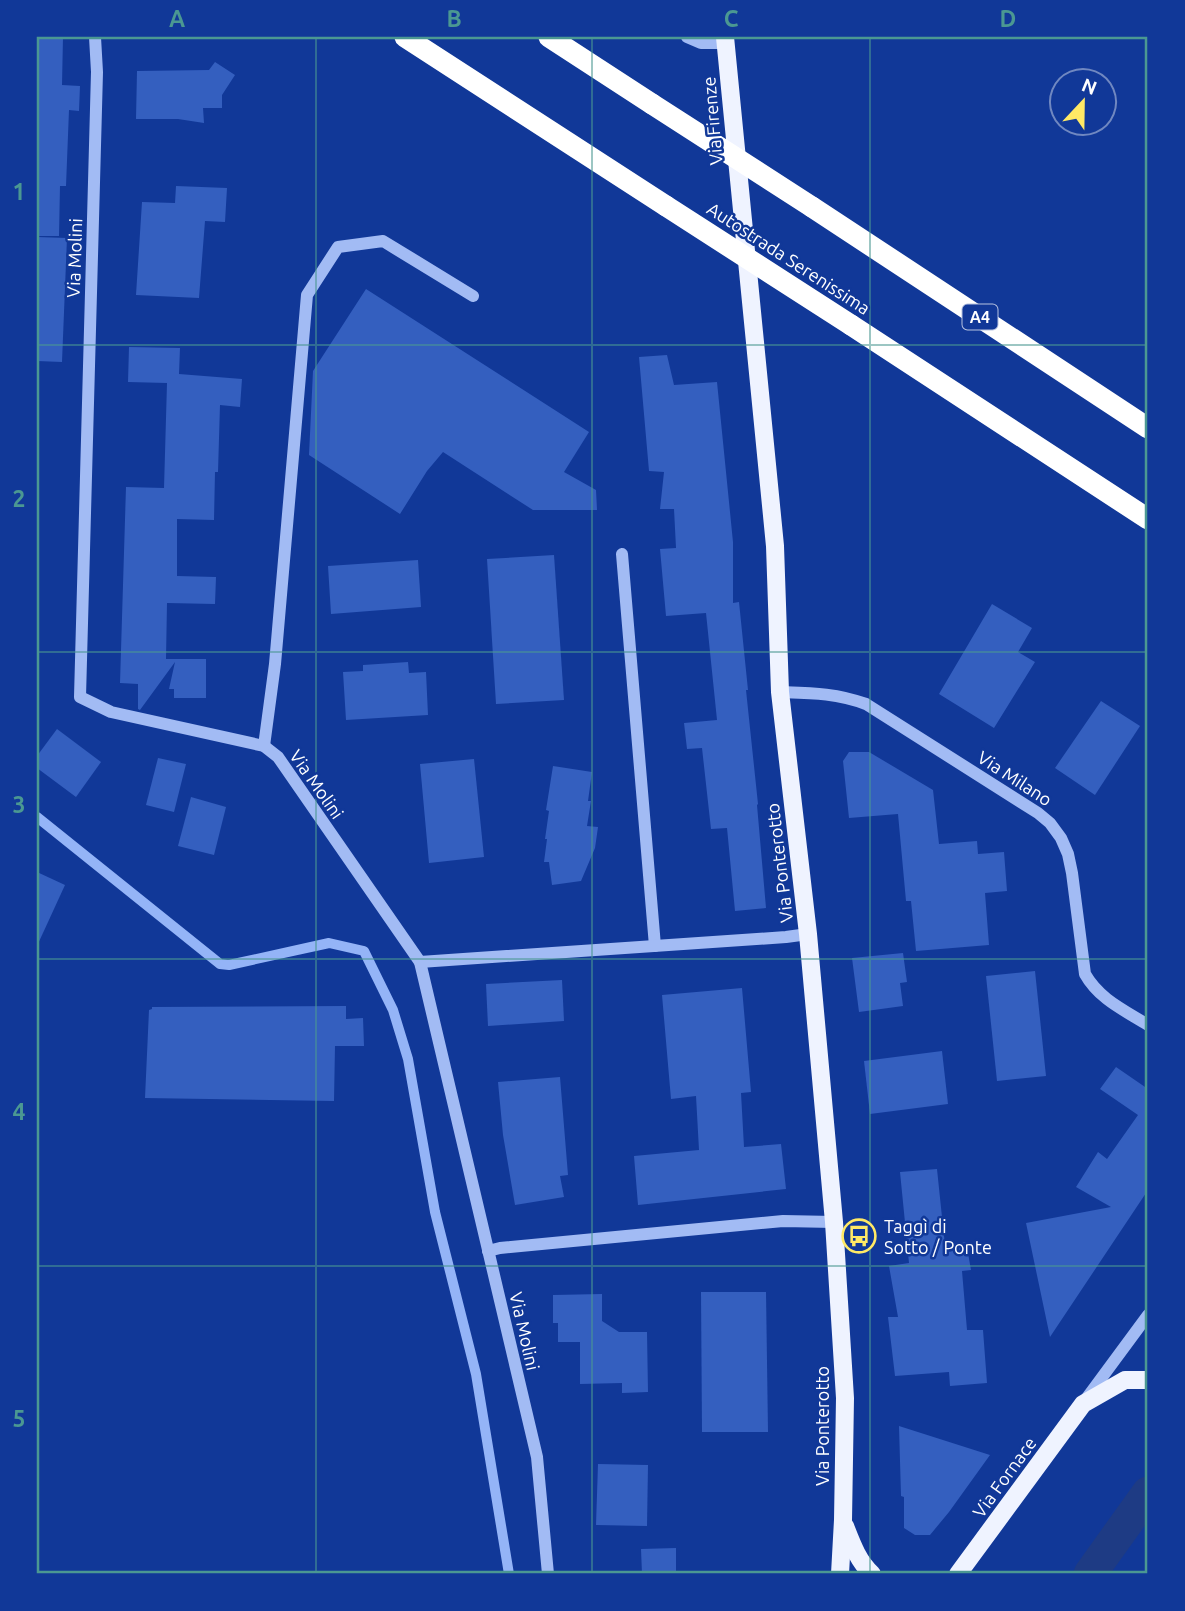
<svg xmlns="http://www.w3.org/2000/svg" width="1185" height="1611" font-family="Ubuntu,sans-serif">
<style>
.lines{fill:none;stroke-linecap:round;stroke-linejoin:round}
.stream{stroke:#94b4f7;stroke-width:10}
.canal{stroke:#1e3b84;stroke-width:33}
.building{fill:#345fbf}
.minor{stroke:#a2bbf4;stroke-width:12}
.major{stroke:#eff3ff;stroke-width:18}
.highway{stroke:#fff;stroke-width:21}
.highway-bridge{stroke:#fff;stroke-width:21}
.grid{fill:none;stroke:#4b9892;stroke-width:2;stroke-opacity:0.55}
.labels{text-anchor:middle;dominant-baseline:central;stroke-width:5;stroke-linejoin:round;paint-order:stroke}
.shield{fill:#113898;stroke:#b8c3e0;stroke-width:2}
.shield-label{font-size:16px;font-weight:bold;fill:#fff}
.street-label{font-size:18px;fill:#fff;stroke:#113898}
.poi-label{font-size:18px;fill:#fff;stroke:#113898;text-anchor:start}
.neatline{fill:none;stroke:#4b9892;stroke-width:2.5}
.grid-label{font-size:23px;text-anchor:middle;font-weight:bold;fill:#4b9892}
</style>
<rect width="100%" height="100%" fill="#113898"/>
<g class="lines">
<polyline class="stream" points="37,817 220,964 229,965 329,943 364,951 393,1010 408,1059 435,1212 476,1374 509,1574"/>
<polyline class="canal" points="1090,1574 1148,1493"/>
</g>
<g class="building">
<polygon points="37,37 63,37 62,85 80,86 79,111 69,110 66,186 60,186 59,236 37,236"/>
<polygon points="215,62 235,75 222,95 222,108 203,108 204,123 178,119 136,119 137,71 209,70"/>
<polygon points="176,186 227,188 225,222 205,221 199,298 136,295 142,202 175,203"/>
<polygon points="37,237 67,238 62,362 37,361"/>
<polygon points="366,289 589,432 564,472 596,490 597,510 533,510 443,452 427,471 400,514 309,455 313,371"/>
<polygon points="129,347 180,348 179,374 242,379 240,407 220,405 218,472 215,472 214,520 177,519 177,576 216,577 215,604 167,603 166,659 206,659 206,698 174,698 174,689 169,689 175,662 140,710 138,709 138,684 120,683 126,487 164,488 167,383 128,382"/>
<polygon points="667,355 674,385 717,382 733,542 733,603 739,602 748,690 746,690 758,804 757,805 766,908 735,911 727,828 711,829 702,748 687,749 684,723 717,720 706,613 666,616 660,549 676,548 674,509 660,509 664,472 649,471 639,357"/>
<polygon points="554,555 564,700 496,704 487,559"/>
<polygon points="418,560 421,607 331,614 328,566"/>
<polygon points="992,604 1032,628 1018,652 1035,662 994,728 939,694"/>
<polygon points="408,662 409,673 426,672 428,715 346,720 343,672 363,671 363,665"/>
<polygon points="1101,701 1140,726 1095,795 1055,768"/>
<polygon points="57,729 101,762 76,797 37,768 37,756"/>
<polygon points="849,752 869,752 933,790 939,844 977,841 978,854 1004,852 1007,891 985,893 989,945 916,951 911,901 906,901 898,814 849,818 843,761"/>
<polygon points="158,758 186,764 174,812 146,805"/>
<polygon points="474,759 484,857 429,863 420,764"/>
<polygon points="553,766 592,772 588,801 591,801 587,826 598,827 595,848 581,881 552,885 549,862 544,862 547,839 545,839 549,811 546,810"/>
<polygon points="191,797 226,807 214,855 178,846"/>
<polygon points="37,872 65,885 37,946"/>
<polygon points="903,953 907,982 900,983 903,1006 859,1012 852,958"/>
<polygon points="1035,971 1046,1076 997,1081 986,976"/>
<polygon points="562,980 564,1021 488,1026 486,984"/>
<polygon points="742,988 751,1092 741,1093 744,1147 781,1144 786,1189 638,1205 634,1156 699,1150 696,1096 671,1099 662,995"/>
<polygon points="346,1006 346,1019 363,1018 364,1046 335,1046 334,1101 145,1098 149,1010 152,1009 152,1007"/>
<polygon points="942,1051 948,1104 870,1114 864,1061"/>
<polygon points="1116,1067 1148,1089 1148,1190 1050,1337 1026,1223 1111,1207 1076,1187 1098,1152 1107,1159 1138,1115 1100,1089"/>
<polygon points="560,1077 568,1175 560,1176 564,1197 515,1205 503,1135 498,1082"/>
<polygon points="937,1169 945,1246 966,1242 971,1270 962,1271 967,1330 983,1330 987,1383 950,1386 949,1372 895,1376 888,1317 898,1317 889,1266 909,1263 900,1172"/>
<polygon points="701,1292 766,1292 768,1432 702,1432"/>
<polygon points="602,1294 602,1321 619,1332 647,1332 648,1392 622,1393 622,1383 580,1384 580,1342 558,1342 558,1323 553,1323 553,1295"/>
<polygon points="899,1426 990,1455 949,1512 930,1535 915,1535 904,1528 904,1497 901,1496"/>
<polygon points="598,1464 648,1465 647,1526 596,1525"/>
<polygon points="676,1548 676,1574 642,1574 641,1549"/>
</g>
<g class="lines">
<g class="minor">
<polyline points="95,37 97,72 80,697 111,712 264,746 278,757 420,962 537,1457 548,1574"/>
<polyline points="687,37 701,43 726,43"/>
<polyline points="622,554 655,946"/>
<path d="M780,692C811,693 836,693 866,704L1038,813L1050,823L1061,838L1068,854L1072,873L1085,974C1099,999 1124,1010 1148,1025"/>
<polyline points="264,746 275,664 307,295 338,247 383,241 473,296"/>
<polyline points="420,962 786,937 808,934"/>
<polyline points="488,1251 500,1248 783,1221 834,1222"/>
<polyline points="1086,1399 1148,1315"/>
</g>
<g class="major">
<polyline points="725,37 775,546 780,692 808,934 834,1222 845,1398 843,1520 840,1574"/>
<path d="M845,1526C852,1544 858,1561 872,1574"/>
<polyline points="958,1574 1083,1404 1125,1380 1148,1380"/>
</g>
<g class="highway">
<polyline points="405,37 666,206"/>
<polyline points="549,37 652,104"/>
<polyline points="812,207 1148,428"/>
<polyline points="851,325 1148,519"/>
</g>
<g class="highway-bridge">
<polyline points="652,104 812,207"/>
<polyline points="666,206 851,325"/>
</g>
</g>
<path class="grid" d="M316,37V1574M592,37V1574M870,37V1574M37,345H1148M37,652H1148M37,959H1148M37,1266H1148"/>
<defs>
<symbol id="bus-ring" viewBox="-11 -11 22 22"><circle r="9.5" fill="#113898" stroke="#ffe965" stroke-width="1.5"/><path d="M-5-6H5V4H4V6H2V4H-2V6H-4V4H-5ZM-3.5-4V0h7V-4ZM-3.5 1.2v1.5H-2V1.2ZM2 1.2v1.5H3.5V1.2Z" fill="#ffe965"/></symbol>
</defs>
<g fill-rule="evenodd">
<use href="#bus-ring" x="840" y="1217" width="38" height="38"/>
</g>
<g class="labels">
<rect class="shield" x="962.5" y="304.5" width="35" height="25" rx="5"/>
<g class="shield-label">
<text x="980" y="317">A4</text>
</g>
<g class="street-label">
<text transform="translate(712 121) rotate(-95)">Via Firenze</text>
<text transform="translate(74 258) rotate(-88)">Via Molini</text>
<text transform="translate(789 258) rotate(33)">Autostrada Serenissima</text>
<text transform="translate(1015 778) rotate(33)">Via Milano</text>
<text transform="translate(317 784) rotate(55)">Via Molini</text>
<text transform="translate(779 863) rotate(-97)">Via Ponterotto</text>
<text transform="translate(525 1331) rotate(77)">Via Molini</text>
<text transform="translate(822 1426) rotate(-90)">Via Ponterotto</text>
<text transform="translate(1004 1477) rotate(-54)">Via Fornace</text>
</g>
<g class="poi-label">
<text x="884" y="1226">Taggì di<tspan x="884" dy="21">Sotto / Ponte</tspan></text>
</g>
</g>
<rect width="1185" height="1611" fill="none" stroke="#113898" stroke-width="77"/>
<g transform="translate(1083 102) rotate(22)"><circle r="33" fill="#113898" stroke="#7088c1" stroke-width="2"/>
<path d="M0-5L12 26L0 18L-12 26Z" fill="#ffe965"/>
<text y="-10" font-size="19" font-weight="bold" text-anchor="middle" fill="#ffffff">N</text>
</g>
<rect x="38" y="38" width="1108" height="1534" class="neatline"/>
<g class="grid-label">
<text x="177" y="27">A</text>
<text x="454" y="27">B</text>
<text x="731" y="27">C</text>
<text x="1008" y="27">D</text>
<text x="19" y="200">1</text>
<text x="19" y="507">2</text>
<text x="19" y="813">3</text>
<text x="19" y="1120">4</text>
<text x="19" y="1427">5</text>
</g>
</svg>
